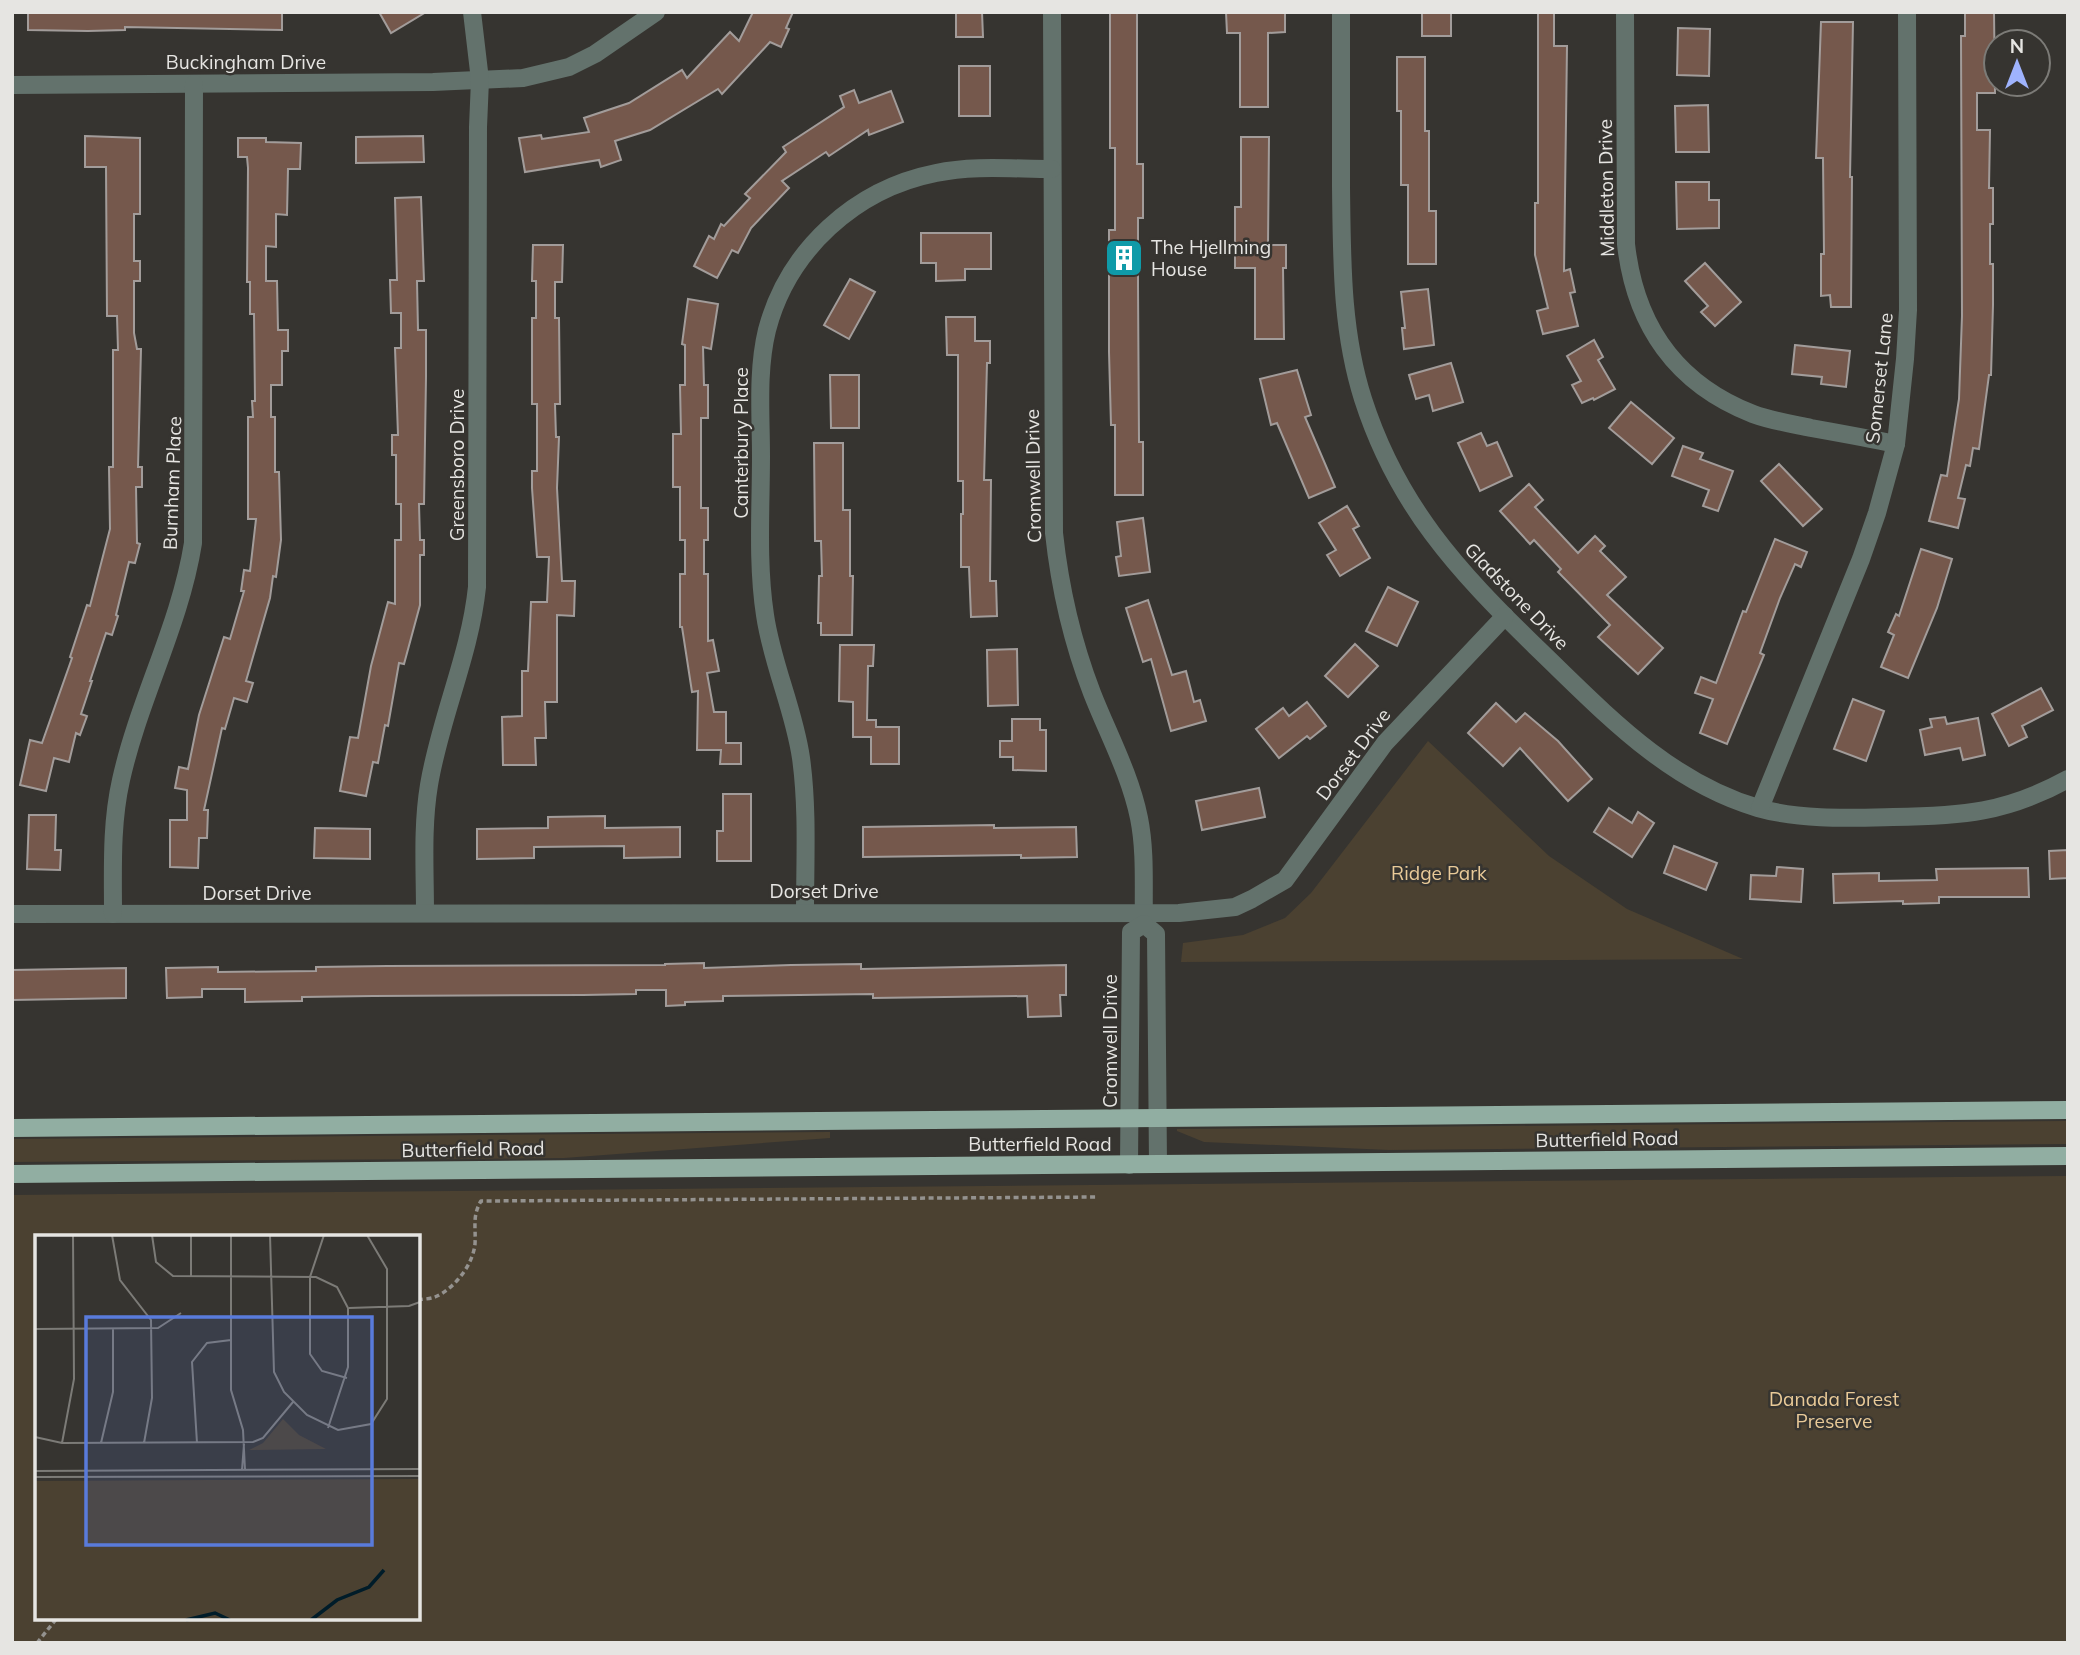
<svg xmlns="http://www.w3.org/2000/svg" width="2080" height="1655" font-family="Mulish,sans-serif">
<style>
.green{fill:#4b4131;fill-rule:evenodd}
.building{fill:#75584c;stroke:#a29c9a;stroke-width:2}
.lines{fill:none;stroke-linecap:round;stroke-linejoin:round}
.path{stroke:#94928f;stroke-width:3.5;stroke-dasharray:5 3.5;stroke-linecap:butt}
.minor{stroke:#63726c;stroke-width:18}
.major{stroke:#91aea2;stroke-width:18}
.labels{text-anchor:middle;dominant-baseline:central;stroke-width:5;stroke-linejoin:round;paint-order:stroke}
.street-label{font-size:19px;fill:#e6e5e2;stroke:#363430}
.poi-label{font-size:19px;fill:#e6e5e2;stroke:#363430;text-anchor:start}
.park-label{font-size:19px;fill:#e9ca98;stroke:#363430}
.inset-river{fill:none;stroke:#001c29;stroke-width:3.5}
.inset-road{fill:none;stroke:#7c7b77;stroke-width:2}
.view{fill:#597bdb;fill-opacity:0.15;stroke:#597bdb;stroke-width:3.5}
.inset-edge{fill:none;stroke:#e6e5e2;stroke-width:3.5}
</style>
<rect width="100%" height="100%" fill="#363430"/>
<g class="green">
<polygon points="1428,741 1549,856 1627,909 1743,959 1181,962 1183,943 1243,935 1285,918 1311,893"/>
<polygon points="2068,1121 2068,1144 1389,1150 1204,1142 1177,1131 1177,1129"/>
<polygon points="830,1132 830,1138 564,1158 12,1162 12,1139"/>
<path d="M2068,1176V1643H12V1195ZM37,1237H418V1618H37Z"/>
</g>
<g class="building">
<polygon points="28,12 282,12 282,30 125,27 125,30 88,31 28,30"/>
<polygon points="379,12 426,12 391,33"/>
<polygon points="753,12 793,12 786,28 789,29 781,47 770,42 722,94 718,89 650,130 615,141 621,160 601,167 599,160 525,172 519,138 541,135 542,139 589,132 584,118 629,103 682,70 687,78 730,32 739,41"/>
<polygon points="956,12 982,12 983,37 956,37"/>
<polygon points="1110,12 1137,12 1137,164 1143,164 1143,218 1138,218 1138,286 1139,442 1143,442 1143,495 1115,495 1115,425 1111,425 1109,352 1109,230 1115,230 1115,148 1110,148"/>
<polygon points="1226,12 1285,12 1285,32 1268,33 1268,107 1240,107 1240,33 1227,33"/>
<rect x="1422" y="12" width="29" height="24"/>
<polygon points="1538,12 1554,12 1554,46 1567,46 1564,271 1570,269 1575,292 1570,293 1578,326 1543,334 1537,311 1548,308 1535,255 1535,203 1538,203"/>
<polygon points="1965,12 1994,12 1995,93 1977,93 1977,130 1990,130 1989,188 1993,188 1993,224 1990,224 1990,264 1993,264 1993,305 1991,375 1989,375 1979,449 1973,448 1970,466 1966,465 1958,498 1965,499 1958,528 1929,521 1941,475 1947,476 1959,399 1962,316 1961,36 1965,36"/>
<polygon points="1821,22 1853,22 1850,177 1852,177 1851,307 1831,307 1830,295 1821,296 1821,254 1824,254 1823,158 1816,158"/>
<polygon points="1678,28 1710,29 1709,76 1677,75"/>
<polygon points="1397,57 1425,57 1425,131 1429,131 1429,211 1436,211 1436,264 1408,264 1408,185 1401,185 1401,111 1397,111"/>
<rect x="959" y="66" width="31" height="50"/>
<polygon points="854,90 859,103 891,91 903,122 869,135 868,130 829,156 826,152 782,181 789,188 751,228 738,253 732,250 717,278 694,266 709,236 714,239 721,224 724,226 750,198 745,194 786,152 783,147 844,107 840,96"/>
<polygon points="1708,105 1709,152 1676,152 1675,106"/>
<polygon points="85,136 140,138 140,214 134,214 134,261 140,261 140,281 134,281 134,333 137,349 141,349 138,467 142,467 142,487 136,487 137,543 140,544 135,563 129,562 116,615 118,616 112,635 106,633 90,681 92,681 81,714 87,716 80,735 76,733 69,762 54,758 46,791 20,785 30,740 42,743 72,658 70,657 87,605 90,606 110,529 109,467 113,467 113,350 118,350 117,316 107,316 106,167 85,167"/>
<polygon points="423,136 424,162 356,163 356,137"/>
<polygon points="1241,137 1269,137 1268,245 1286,245 1286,268 1283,268 1284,339 1255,339 1255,268 1235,268 1235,207 1241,207"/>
<polygon points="238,138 266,138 266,142 301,143 300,169 288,169 287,215 276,214 276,247 266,246 266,281 277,281 278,330 288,330 288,351 282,351 282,385 271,385 271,417 275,417 275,472 279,472 281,540 276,577 273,576 270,598 246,681 253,683 247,702 234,698 225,729 222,728 204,810 208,810 207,838 199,838 198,868 170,867 170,820 187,820 187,790 175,788 179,767 188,769 199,715 213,671 224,637 230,639 244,591 241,591 244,570 250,571 256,519 248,519 248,417 253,417 252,401 255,401 254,314 250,314 250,282 247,282 248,168 247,157 238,157"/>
<polygon points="1676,182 1709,182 1709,200 1719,200 1719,228 1677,229"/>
<polygon points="421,197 424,281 417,281 418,330 426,330 426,377 424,504 419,504 420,540 424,540 424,555 420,555 420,605 404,664 399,663 388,726 385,725 378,763 373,762 366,796 340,791 350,737 358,738 371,666 388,602 395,604 395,540 401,540 401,504 396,504 396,455 392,455 392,435 398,435 395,348 401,348 401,313 391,313 390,280 397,280 395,198"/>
<polygon points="921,233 991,233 991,269 965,269 965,280 936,281 936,263 921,263"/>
<polygon points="533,245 563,245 562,282 555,282 555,318 559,318 560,404 555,404 556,437 559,437 557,488 562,581 575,581 574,616 557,615 557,702 545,702 546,738 535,738 536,765 503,765 502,717 522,716 522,671 528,671 531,602 547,602 549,557 537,557 532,488 532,471 537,471 537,404 532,404 532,318 536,318 536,281 532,281"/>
<polygon points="1705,263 1741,302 1715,326 1701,312 1708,306 1685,281"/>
<polygon points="850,279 875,292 849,339 824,325"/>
<polygon points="1428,289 1434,345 1404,349 1402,328 1405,328 1401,292"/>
<polygon points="688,299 718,304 711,349 703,347 704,385 708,385 708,418 701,418 701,508 708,508 708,540 704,540 704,574 708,574 708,641 713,640 719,671 707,673 714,712 726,712 726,743 741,743 741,764 720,764 721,750 697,750 698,691 692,692 682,627 680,627 680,574 685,574 685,540 680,540 680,487 673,487 673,434 681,434 680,385 685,385 685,345 682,344"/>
<polygon points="946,317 975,317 975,341 990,341 990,363 987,363 984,480 991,480 990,581 996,581 997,616 971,617 969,567 961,567 961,514 963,514 963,481 958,481 958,355 947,355"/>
<polygon points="1594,340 1603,357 1598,360 1615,389 1594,400 1593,398 1582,403 1572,385 1581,381 1567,356"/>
<polygon points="1795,345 1850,351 1846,387 1821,384 1822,377 1792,374"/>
<polygon points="1451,363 1463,402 1433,411 1429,395 1416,399 1409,375"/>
<polygon points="1297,370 1311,415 1305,417 1335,487 1309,498 1277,423 1271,425 1260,379"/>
<polygon points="830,375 859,375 859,428 831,428"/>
<polygon points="1631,402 1674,438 1652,464 1609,428"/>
<polygon points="1481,433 1487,446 1497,442 1512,476 1480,491 1458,443"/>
<polygon points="814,443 843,443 843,510 850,510 850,576 853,576 852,635 821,635 821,623 818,623 819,576 822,576 821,541 815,541"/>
<polygon points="1683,446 1703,453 1700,459 1733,471 1718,511 1703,506 1709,490 1672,476"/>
<polygon points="1779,464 1822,509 1803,526 1761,481"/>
<polygon points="1529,484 1543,500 1535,507 1578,553 1595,536 1605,546 1600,551 1626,577 1607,595 1663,648 1638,674 1598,637 1610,625 1558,572 1561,569 1534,540 1530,544 1500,511"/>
<polygon points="1347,506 1359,526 1353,529 1370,558 1340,576 1327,555 1336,550 1319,523"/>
<polygon points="1143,518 1150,572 1119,576 1116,557 1121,556 1117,522"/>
<polygon points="1775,539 1807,552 1801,567 1795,564 1780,598 1760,653 1764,655 1727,744 1700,733 1713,699 1695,693 1701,677 1716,683 1743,611 1746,612"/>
<polygon points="1921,549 1952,559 1937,608 1908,678 1881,667 1894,635 1888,632 1896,614 1899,616"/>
<polygon points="1388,587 1418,602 1397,646 1366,631"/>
<polygon points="1148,600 1172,675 1186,671 1194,702 1200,700 1206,721 1171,731 1151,659 1143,662 1126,608"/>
<polygon points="1355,644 1378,666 1348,697 1325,676"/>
<polygon points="840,645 874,645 873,666 868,666 867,720 876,720 876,727 899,727 899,764 871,764 871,737 853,737 853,702 839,701"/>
<polygon points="1017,649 1018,705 988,706 987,650"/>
<polygon points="2041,688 2053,710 2022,726 2027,737 2009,746 1992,714"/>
<polygon points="1853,699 1884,711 1866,761 1834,749"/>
<polygon points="1307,702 1326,726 1310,739 1307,736 1279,758 1256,729 1283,708 1289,716"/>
<polygon points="1496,703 1516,722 1525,713 1558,741 1592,779 1568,801 1520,748 1503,766 1468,733"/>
<polygon points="1945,717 1947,724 1978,718 1985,755 1963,760 1960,748 1925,755 1920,730 1932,727 1930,719"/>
<polygon points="1012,719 1040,719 1040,730 1046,730 1046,771 1013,770 1013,757 1000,757 1000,741 1012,741"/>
<polygon points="1259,788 1265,817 1202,830 1196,801"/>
<polygon points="723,794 751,794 751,861 717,861 717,831 723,831"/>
<polygon points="1609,808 1632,823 1638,812 1654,823 1632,857 1594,832"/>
<polygon points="29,815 56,815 55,850 61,850 60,870 27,869"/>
<polygon points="605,816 605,828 680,827 680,857 624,858 624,846 534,847 534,858 477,859 477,829 548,828 548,817"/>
<polygon points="994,825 994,828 1076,827 1077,857 1021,858 1021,855 863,857 863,827"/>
<polygon points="315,828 370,829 370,859 314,858"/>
<polygon points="1674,846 1717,863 1706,890 1664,873"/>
<polygon points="2068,850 2068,878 2050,879 2049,851"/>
<polygon points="1777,867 1803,869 1801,902 1750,899 1751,875 1776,876"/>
<polygon points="2028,868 2029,897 1939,897 1939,903 1903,904 1903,901 1834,903 1833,874 1879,873 1879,881 1937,880 1936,869"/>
<polygon points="704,963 704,968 791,965 861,964 861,969 1066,965 1066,995 1060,995 1061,1016 1028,1017 1027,996 873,998 873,994 723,996 723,1001 685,1002 685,1005 666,1006 666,990 636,990 636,994 583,995 373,996 302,997 302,1001 245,1002 245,989 202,989 202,997 167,998 166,968 218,967 218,972 316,971 316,967 387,966 665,965 665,964"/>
<polygon points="126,968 126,998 12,1000 12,970"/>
</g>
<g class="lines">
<g class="path">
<path d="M418,1300C423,1299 430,1299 435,1297C454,1289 473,1265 475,1244C476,1227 472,1216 481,1201L1098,1197"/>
<polyline points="37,1643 57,1618"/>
</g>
<g class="minor">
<path d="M1052,12L1054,533C1060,589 1072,641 1092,693C1108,734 1130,774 1139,818C1146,853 1143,889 1144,924L1156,934L1158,1164"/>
<path d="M1341,12C1341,71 1341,129 1341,187C1342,259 1341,330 1363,399C1397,505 1457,570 1535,646C1602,710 1666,781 1758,808C1800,820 1849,818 1893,817C1962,816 2006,813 2068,779"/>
<path d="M1625,12L1626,244C1635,325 1676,384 1753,414C1772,421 1792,424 1811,428C1839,433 1867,438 1896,444"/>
<polyline points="12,85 433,82 523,78 569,67 595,54 656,12"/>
<polyline points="1760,808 1861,559 1877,513 1896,444 1905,359 1908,310 1907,12"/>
<path d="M805,912C805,861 808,809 801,758C794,709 772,664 765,615C757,563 761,509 761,456C761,415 757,371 767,330C788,250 855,189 936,173C973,165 1014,169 1052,169"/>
<path d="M425,913C425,870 422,827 429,785C440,718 470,655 477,587L478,127L480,80L472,12"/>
<polyline points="12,914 1179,913 1235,907 1252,899 1285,880 1385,743 1505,616"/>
<path d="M113,914C113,869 111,824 121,780C139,699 180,625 193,543L194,84"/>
<polyline points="1129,1165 1131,932 1144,924"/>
</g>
<g class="major">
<polyline points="12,1128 2068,1110"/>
<polyline points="12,1174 2068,1156"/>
</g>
</g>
<defs>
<symbol id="building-square" viewBox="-11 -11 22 22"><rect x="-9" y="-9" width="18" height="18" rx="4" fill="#0f9aa8" stroke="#363430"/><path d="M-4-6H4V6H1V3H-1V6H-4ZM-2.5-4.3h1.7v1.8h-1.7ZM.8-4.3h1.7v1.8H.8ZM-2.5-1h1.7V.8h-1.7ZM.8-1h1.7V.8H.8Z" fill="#fff"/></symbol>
</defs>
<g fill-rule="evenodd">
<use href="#building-square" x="1102" y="236" width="44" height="44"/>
</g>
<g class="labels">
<g class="street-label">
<text x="246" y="62">Buckingham Drive</text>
<text transform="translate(1606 188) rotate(-91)">Middleton Drive</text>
<text transform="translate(1879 378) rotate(-84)">Somerset Lane</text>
<text transform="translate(741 443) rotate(-90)">Canterbury Place</text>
<text transform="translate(457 465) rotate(-90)">Greensboro Drive</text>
<text transform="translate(1033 476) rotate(-91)">Cromwell Drive</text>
<text transform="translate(172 483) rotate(-88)">Burnham Place</text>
<text transform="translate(1517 596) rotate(46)">Gladstone Drive</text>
<text transform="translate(1353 754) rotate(-53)">Dorset Drive</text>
<text x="824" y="891">Dorset Drive</text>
<text x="257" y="893">Dorset Drive</text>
<text transform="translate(1110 1041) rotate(-90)">Cromwell Drive</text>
<text transform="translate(1607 1139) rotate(-1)">Butterfield Road</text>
<text x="1040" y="1144">Butterfield Road</text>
<text transform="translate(473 1149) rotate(-1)">Butterfield Road</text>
</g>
<g class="poi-label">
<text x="1151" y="247">The Hjellming<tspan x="1151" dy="22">House</tspan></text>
</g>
<g class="park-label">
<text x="1439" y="873">Ridge Park</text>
<text x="1834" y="1399">Danada Forest<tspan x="1834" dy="22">Preserve</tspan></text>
</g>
</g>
<g transform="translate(35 1235)">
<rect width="385" height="385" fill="#363430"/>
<path d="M248,184L264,200L291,214L214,215L228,208ZM385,244V385H0V246Z" fill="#4b4131"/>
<path class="inset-river" d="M151,385L180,378L195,385M276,385L302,365L334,352L349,335"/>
<path class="inset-road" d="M77,0L85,45L116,85L117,163L109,208M117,0L121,27L138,41L281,42L302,52L313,73V132L293,193M156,0V42M196,0V155L208,195L210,235M235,0L239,137L249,157L272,180L303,195L336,189L352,164V34L332,0M289,0L275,42V119L287,136L312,143M314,73L374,71L385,67M0,94L123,93L146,78M0,202L27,208L218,207L228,203L258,167M27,208L39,144L38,0M66,208L78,157V94M162,208L157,127L172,108L196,105M207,235L209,209M0,236L385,234M0,242L385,241"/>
<path class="view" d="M51,82H337V310H51Z"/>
<rect width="385" height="385" class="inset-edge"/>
</g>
<rect width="2080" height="1655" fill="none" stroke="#e6e5e2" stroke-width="28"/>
<g transform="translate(2017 63)"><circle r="33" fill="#363430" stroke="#7c7b77" stroke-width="2"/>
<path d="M0-5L12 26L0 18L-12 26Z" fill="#9fb3fd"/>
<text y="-10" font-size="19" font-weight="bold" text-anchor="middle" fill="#e6e5e2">N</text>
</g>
</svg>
